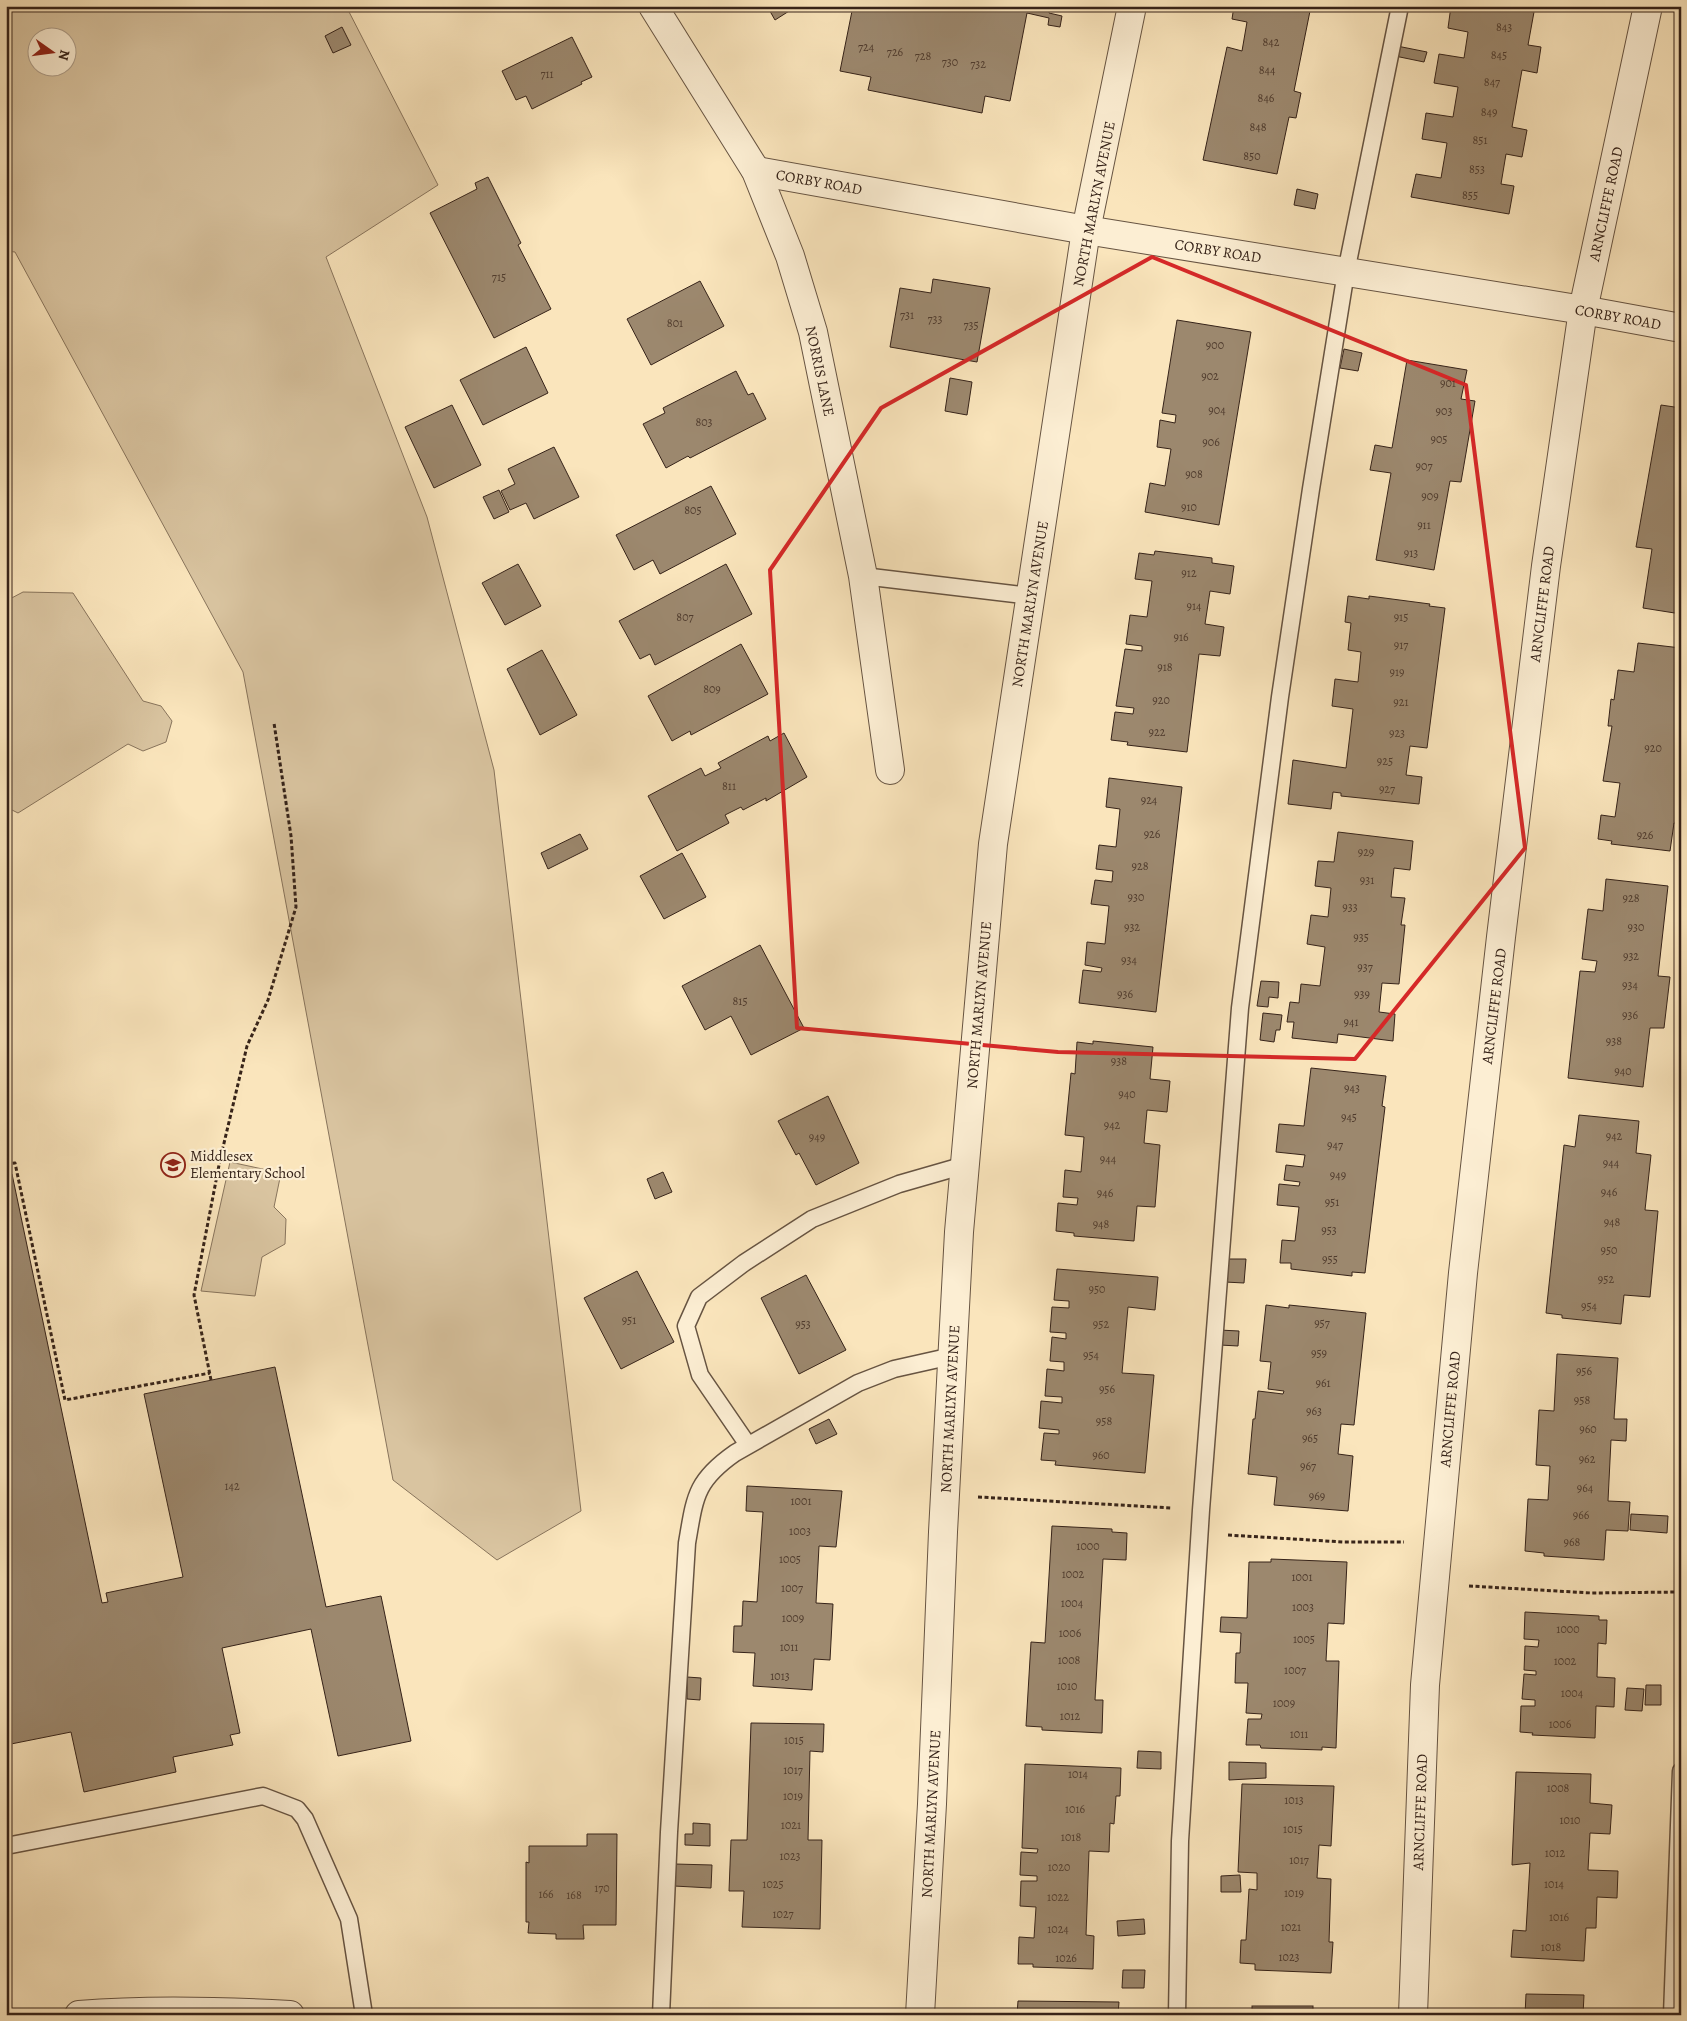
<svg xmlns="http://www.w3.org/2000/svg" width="1687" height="2021" font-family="Alegreya,serif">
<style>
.green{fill:#d9c4a0;stroke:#88745c;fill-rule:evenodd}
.building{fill:#9c886e;stroke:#362319}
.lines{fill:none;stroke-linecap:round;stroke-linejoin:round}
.lane-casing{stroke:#675442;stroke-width:19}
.street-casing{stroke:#675442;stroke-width:30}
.path{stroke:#362319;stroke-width:3;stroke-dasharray:4 2.5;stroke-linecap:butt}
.lane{stroke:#fceed3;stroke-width:16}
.street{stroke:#fceed3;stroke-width:28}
.marked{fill:none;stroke:#d62828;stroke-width:4;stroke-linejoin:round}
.labels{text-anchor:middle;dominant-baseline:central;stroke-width:4.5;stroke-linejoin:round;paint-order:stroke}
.number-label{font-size:12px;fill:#503c2e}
.street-label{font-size:15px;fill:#362319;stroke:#fceed3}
.poi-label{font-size:15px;fill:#362319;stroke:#fceed3;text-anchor:start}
</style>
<rect width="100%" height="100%" fill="#fae5bc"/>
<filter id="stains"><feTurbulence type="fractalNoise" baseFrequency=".004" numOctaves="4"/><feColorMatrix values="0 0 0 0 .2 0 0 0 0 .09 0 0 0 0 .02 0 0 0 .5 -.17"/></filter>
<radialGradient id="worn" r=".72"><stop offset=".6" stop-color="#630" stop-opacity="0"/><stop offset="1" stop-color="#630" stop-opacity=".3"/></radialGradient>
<g class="green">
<path d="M6,6H346L438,185L326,257L427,517L494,770L581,1511L497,1560L393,1480L243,672L15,252L6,251ZM38,38H68V68H38Z"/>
<polygon points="23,592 73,593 143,701 161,706 172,721 166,742 143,751 128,744 18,813 6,807 6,601"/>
<polygon points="230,1162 281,1173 274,1207 286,1219 285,1244 262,1257 255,1296 201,1291"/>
</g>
<g class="building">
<polygon points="767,6 797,6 775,20"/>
<polygon points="853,6 925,6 938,9 939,6 1050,6 1049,13 1062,16 1060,27 1048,25 1049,18 1027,13 1010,101 985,96 982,113 868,90 871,77 840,71"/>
<polygon points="1234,6 1311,6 1294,91 1301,93 1296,118 1289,117 1277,174 1203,160 1227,47 1242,51 1247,22 1232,19"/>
<polygon points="1451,6 1499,6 1534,12 1528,45 1541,47 1537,73 1522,70 1512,127 1527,130 1522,157 1506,154 1501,184 1514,186 1509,214 1411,197 1416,174 1441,178 1447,143 1422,139 1426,113 1453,117 1458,87 1434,83 1439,54 1464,58 1468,32 1448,28"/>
<polygon points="342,27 351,45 333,53 325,36"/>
<polygon points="572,37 592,77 581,82 582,84 532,109 526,96 516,100 502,71"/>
<polygon points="1397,46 1427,52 1424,62 1395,56"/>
<polygon points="488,177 521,243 518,245 551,309 494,338 430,213 477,189 475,183"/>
<polygon points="1297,189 1318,194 1315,209 1294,205"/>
<polygon points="933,279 990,288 977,362 890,347 900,288 931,293"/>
<polygon points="700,281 724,326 651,365 627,319"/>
<polygon points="1177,320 1251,332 1219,525 1145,512 1150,483 1165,486 1171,449 1157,447 1160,420 1175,423 1176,415 1162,413"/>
<polygon points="526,347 548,393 483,425 460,380"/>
<polygon points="1344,349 1362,353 1358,371 1340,368"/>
<polygon points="1407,360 1467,370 1461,399 1475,401 1461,482 1450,481 1434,570 1376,560 1391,473 1370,470 1375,445 1392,448"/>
<polygon points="736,371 748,395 753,393 766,419 690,458 688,456 666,468 643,424 665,413 663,408"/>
<polygon points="950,378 972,382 967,415 945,411"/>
<polygon points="452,405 481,465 434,488 405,427"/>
<polygon points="1661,405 1681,408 1681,614 1643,608 1652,549 1636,547"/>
<polygon points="554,447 579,497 534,519 526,503 510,510 501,491 515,484 508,469"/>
<polygon points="711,486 736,534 660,574 653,560 634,570 616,535"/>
<polygon points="499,490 509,512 494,519 483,497"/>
<polygon points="1155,551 1212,558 1212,563 1234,566 1230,594 1210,591 1205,624 1224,627 1220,656 1199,654 1187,752 1127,745 1128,742 1111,740 1115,712 1133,714 1134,708 1116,706 1125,649 1142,651 1142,646 1126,644 1130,615 1147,617 1152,581 1135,579 1139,553 1154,555"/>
<polygon points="518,564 541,606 505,625 482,583"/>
<polygon points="726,564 752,614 655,665 650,654 640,659 619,621"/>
<polygon points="1348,596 1369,599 1369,596 1430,604 1429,606 1445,608 1427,748 1410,746 1406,775 1422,777 1419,804 1341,796 1341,793 1333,792 1331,809 1288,804 1293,760 1346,768 1353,709 1332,706 1335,679 1358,682 1361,652 1348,650 1351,623 1345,622"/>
<polygon points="1638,643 1681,648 1681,824 1674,823 1670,851 1611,844 1612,841 1598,839 1601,815 1615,817 1620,783 1603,781 1612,726 1608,726 1611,699 1614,700 1618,670 1634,672"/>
<polygon points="741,644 768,694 691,735 690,731 672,741 648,696"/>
<polygon points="542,650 577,715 540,735 507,669"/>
<polygon points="784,733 807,777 766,801 766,798 743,810 741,807 725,815 729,823 677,851 648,796 701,768 705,776 721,768 718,763 768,736 770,741"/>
<polygon points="1109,778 1182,787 1156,1012 1079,1003 1083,970 1101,972 1102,968 1085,965 1087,942 1105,944 1109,906 1091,904 1095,880 1112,882 1113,871 1096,869 1099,845 1116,847 1120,809 1106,807"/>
<polygon points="1338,832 1413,841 1410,870 1394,868 1391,897 1405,898 1401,925 1405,925 1399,984 1382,983 1379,1012 1395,1014 1393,1041 1338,1034 1337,1043 1292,1038 1294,1022 1287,1022 1290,1002 1299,1003 1301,984 1320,986 1325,947 1307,944 1311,915 1328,917 1331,888 1315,886 1318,861 1334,862"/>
<polygon points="580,834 588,849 548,869 541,853"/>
<polygon points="682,853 706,897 664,919 640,876"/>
<polygon points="1606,879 1668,886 1658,976 1670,977 1664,1028 1650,1028 1643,1087 1568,1078 1580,971 1595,972 1597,961 1582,959 1588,909 1603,911"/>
<polygon points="760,945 804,1028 751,1055 731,1016 705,1030 682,986"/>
<polygon points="1261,981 1279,982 1278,998 1269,997 1268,1007 1257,1006"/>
<polygon points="1263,1013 1282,1015 1280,1030 1276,1030 1274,1042 1260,1040"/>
<polygon points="1093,1041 1153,1047 1150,1079 1170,1081 1167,1112 1147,1110 1144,1143 1160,1145 1155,1207 1137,1206 1134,1241 1074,1236 1074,1233 1056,1231 1058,1203 1077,1205 1078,1198 1063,1197 1065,1170 1081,1172 1084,1137 1065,1135 1071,1073 1075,1074 1077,1042 1093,1044"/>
<polygon points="1311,1068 1386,1076 1382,1106 1385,1107 1365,1273 1352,1272 1352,1276 1291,1269 1291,1263 1280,1263 1282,1240 1295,1241 1299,1207 1277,1205 1279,1184 1299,1186 1300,1182 1284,1180 1286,1165 1303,1167 1305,1155 1276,1152 1279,1124 1304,1126"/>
<polygon points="828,1096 859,1163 816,1185 799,1153 796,1155 778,1121"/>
<polygon points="1579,1115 1639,1121 1636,1153 1651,1155 1645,1210 1658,1211 1650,1297 1624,1295 1621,1324 1562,1318 1562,1315 1546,1313 1564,1145 1575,1147"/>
<polygon points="663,1172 672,1192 655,1199 647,1179"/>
<polygon points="12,1174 102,1603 108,1602 106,1593 183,1577 144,1394 275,1367 326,1607 381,1596 411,1741 338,1756 311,1629 222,1648 240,1733 230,1735 233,1745 173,1757 176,1772 84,1792 71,1732 6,1745 6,1175"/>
<polygon points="1227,1259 1246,1259 1244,1283 1225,1282"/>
<polygon points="1057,1269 1158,1277 1155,1310 1128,1307 1122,1373 1154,1375 1145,1473 1055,1465 1056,1461 1041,1460 1044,1433 1059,1434 1059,1430 1039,1428 1041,1401 1062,1403 1062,1397 1045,1396 1047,1369 1064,1371 1064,1362 1050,1361 1052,1337 1066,1339 1066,1333 1050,1332 1052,1307 1069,1308 1069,1301 1054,1300"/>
<polygon points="637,1271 674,1342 621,1369 584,1298"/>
<polygon points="806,1275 846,1350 799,1374 761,1298"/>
<polygon points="1266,1305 1289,1308 1289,1305 1366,1313 1354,1425 1341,1424 1338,1454 1353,1456 1348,1511 1274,1505 1277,1477 1248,1474 1253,1419 1255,1419 1258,1391 1283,1394 1284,1391 1268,1389 1271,1362 1260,1361"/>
<polygon points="1219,1330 1239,1331 1238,1346 1220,1345"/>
<polygon points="1557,1354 1618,1358 1614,1419 1627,1419 1626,1441 1611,1440 1608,1501 1630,1502 1628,1531 1606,1530 1604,1560 1544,1556 1544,1553 1525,1551 1528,1499 1548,1500 1550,1466 1536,1465 1539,1410 1554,1411"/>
<polygon points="829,1419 837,1434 816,1444 809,1429"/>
<polygon points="747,1486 842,1491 836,1547 819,1546 816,1603 833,1604 830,1660 814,1659 812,1690 753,1686 755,1653 733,1652 734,1626 742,1626 743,1601 757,1602 763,1512 746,1511"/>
<polygon points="1631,1514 1668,1516 1667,1533 1630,1530"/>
<polygon points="1052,1526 1112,1529 1112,1532 1127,1533 1126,1560 1103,1559 1095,1700 1103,1700 1102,1733 1042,1730 1042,1727 1026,1726 1031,1642 1045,1643"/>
<polygon points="1271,1559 1347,1562 1344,1624 1328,1623 1326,1661 1339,1661 1336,1748 1322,1747 1322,1750 1261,1748 1260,1745 1246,1745 1248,1719 1261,1719 1262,1714 1246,1713 1248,1683 1235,1683 1236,1653 1240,1653 1241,1633 1220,1632 1221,1617 1247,1618 1249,1562 1271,1562"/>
<polygon points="1525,1612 1599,1616 1599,1620 1607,1620 1606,1644 1598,1643 1597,1677 1615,1678 1614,1707 1596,1706 1595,1738 1532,1735 1533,1733 1520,1732 1521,1706 1535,1706 1535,1700 1522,1699 1524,1674 1536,1675 1536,1671 1524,1670 1525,1646 1538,1647 1539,1640 1524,1639"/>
<polygon points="687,1677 701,1678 700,1700 687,1699"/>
<polygon points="1646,1685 1661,1685 1661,1705 1645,1705"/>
<polygon points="1627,1688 1644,1689 1642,1711 1625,1710"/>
<polygon points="751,1723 824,1724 823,1752 810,1751 808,1840 822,1840 820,1929 742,1927 744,1891 729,1891 731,1840 747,1840"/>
<polygon points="1138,1751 1161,1752 1161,1769 1137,1768"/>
<polygon points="1229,1762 1266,1763 1266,1778 1229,1780"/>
<polygon points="1025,1764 1121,1768 1120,1796 1116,1796 1114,1824 1110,1823 1109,1852 1089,1851 1086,1935 1094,1936 1093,1969 1033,1967 1033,1964 1018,1964 1019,1937 1034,1938 1036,1907 1020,1906 1021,1881 1037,1881 1037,1876 1020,1875 1021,1852 1037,1853 1038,1849 1022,1848"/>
<polygon points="1516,1772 1591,1774 1590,1803 1612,1805 1610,1834 1590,1833 1588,1870 1618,1871 1617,1898 1597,1897 1596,1928 1586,1928 1584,1961 1511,1957 1513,1930 1526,1931 1530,1863 1512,1865"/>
<polygon points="1242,1784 1334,1786 1331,1846 1319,1845 1317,1878 1331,1879 1329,1942 1333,1942 1331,1973 1255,1970 1255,1964 1240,1963 1241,1940 1246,1940 1249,1889 1257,1890 1257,1873 1238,1872"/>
<polygon points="693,1823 710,1824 710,1846 685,1845 685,1834 693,1834"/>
<polygon points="587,1834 617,1834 616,1925 583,1925 584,1939 556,1939 556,1934 528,1933 529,1922 526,1922 526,1862 529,1863 529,1846 587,1846"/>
<polygon points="675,1864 712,1865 711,1888 674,1886"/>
<polygon points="1240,1875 1241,1892 1221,1892 1221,1876"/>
<polygon points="1144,1919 1145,1934 1118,1936 1117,1921"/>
<polygon points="1123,1970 1145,1970 1144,1988 1122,1988"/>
<polygon points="1526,1994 1584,1995 1583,2015 1525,2015"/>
<polygon points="1018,2001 1119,2002 1118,2015 1017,2015"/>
<rect x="1252" y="2006" width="61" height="9"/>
</g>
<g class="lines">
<defs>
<g id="lane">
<polyline points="863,576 1031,596"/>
<polyline points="748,1445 700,1375 686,1326 699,1297 744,1263 812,1219 899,1184 965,1165"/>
<polyline points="6,1846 263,1796 297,1809 305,1819 349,1919 364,2015"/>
<path d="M661,2015L669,1832L687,1543C695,1497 695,1481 735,1453L858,1383L894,1369L952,1356"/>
<polyline points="1177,2015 1180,1841 1201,1510 1240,1008 1280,697 1311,489 1346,272 1400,6"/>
<polyline points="1672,2015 1681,1771"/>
</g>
<g id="street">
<polyline points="653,6 756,171 790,256 813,332 863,576 890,770"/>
<polyline points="756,171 1086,230 1583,310 1681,328"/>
<path d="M79,2015C149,2009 219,2011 290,2015"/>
<polyline points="920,2015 932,1804 943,1532 959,1232 993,844 1086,230 1132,6"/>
<polyline points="1413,2015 1425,1685 1463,1273 1501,937 1546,566 1583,310 1648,6"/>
</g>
</defs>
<use href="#lane" class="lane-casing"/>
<use href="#street" class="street-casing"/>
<g class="path">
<polyline points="6,1164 15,1163 65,1400 210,1373"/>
<polyline points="211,1380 194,1295 220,1160 247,1046 268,1000 296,907 291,836 274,723"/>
<polyline points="978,1497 1172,1508"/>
<polyline points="1228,1535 1343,1542 1404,1542"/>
<polyline points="1469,1586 1592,1593 1681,1592"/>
</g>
<use href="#lane" class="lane"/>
<use href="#street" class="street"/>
</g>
<path class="marked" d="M1152,257L1466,385L1525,848L1355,1059L1058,1052L797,1028L770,570L881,408Z"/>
<defs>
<symbol id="school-ring" viewBox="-11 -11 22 22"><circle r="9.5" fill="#fceed3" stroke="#8f2418" stroke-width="1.5"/><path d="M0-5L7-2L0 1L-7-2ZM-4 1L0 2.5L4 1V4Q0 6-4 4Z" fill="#8f2418"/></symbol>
</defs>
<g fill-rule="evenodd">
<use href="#school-ring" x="159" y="1151" width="28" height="28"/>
</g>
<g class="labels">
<g class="number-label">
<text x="1504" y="27">843</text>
<text x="1271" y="42">842</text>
<text x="866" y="47">724</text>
<text x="895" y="52">726</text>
<text x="1499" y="55">845</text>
<text x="923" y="56">728</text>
<text x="950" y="62">730</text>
<text x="978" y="64">732</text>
<text x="1267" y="70">844</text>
<text x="547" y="74">711</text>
<text x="1492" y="82">847</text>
<text x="1266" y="98">846</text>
<text x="1489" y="112">849</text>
<text x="1258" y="127">848</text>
<text x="1480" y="140">851</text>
<text x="1252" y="156">850</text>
<text x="1477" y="169">853</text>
<text x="1470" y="195">855</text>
<text x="499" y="277">715</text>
<text x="907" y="315">731</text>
<text x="935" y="319">733</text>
<text x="675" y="323">801</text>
<text x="971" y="325">735</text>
<text x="1215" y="345">900</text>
<text x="1210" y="376">902</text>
<text x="1448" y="383">901</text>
<text x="1217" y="410">904</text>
<text x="1444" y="411">903</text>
<text x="704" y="422">803</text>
<text x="1439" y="439">905</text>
<text x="1211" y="442">906</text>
<text x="1424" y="466">907</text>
<text x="1194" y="474">908</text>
<text x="1430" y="496">909</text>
<text x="1189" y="507">910</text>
<text x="693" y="510">805</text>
<text x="1424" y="525">911</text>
<text x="1411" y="553">913</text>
<text x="1189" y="573">912</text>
<text x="1194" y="606">914</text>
<text x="685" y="617">807</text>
<text x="1401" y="617">915</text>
<text x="1181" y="637">916</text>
<text x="1401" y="645">917</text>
<text x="1165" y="667">918</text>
<text x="1397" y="672">919</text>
<text x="712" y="689">809</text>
<text x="1161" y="700">920</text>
<text x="1401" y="702">921</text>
<text x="1157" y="732">922</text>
<text x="1397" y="733">923</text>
<text x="1653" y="748">920</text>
<text x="1385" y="761">925</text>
<text x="729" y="786">811</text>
<text x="1387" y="789">927</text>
<text x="1149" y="800">924</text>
<text x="1152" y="834">926</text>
<text x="1645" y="835">926</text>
<text x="1366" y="852">929</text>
<text x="1140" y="866">928</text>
<text x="1367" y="880">931</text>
<text x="1136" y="897">930</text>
<text x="1631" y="898">928</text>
<text x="1350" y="907">933</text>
<text x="1132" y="927">932</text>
<text x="1636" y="927">930</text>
<text x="1361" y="937">935</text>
<text x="1631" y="956">932</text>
<text x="1129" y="960">934</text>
<text x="1365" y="967">937</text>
<text x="1630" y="985">934</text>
<text x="1125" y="994">936</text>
<text x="1362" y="994">939</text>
<text x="740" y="1001">815</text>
<text x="1630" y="1015">936</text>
<text x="1351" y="1022">941</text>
<text x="1614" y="1041">938</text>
<text x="1119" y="1061">938</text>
<text x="1623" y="1071">940</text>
<text x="1352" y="1088">943</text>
<text x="1127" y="1094">940</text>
<text x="1349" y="1117">945</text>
<text x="1112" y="1125">942</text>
<text x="1614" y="1136">942</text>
<text x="817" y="1137">949</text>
<text x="1335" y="1145">947</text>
<text x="1108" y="1159">944</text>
<text x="1611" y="1163">944</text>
<text x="1338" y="1175">949</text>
<text x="1609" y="1192">946</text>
<text x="1105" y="1193">946</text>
<text x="1332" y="1202">951</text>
<text x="1612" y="1222">948</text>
<text x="1101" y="1224">948</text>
<text x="1329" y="1230">953</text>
<text x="1609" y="1250">950</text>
<text x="1330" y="1259">955</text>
<text x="1606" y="1279">952</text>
<text x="1097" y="1289">950</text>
<text x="1589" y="1306">954</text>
<text x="629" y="1320">951</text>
<text x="1322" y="1323">957</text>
<text x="803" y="1324">953</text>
<text x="1101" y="1324">952</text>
<text x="1319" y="1353">959</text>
<text x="1091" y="1355">954</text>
<text x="1584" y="1371">956</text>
<text x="1323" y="1383">961</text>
<text x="1107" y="1389">956</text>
<text x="1582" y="1400">958</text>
<text x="1314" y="1411">963</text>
<text x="1104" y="1421">958</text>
<text x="1588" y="1429">960</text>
<text x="1310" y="1438">965</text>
<text x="1101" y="1455">960</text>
<text x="1587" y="1459">962</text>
<text x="1308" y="1466">967</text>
<text x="232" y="1486">142</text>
<text x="1585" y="1488">964</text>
<text x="1317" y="1496">969</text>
<text x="801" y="1501">1001</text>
<text x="1581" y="1515">966</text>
<text x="800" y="1531">1003</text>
<text x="1572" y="1542">968</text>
<text x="1088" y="1546">1000</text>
<text x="790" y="1559">1005</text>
<text x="1073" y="1574">1002</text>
<text x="1302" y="1577">1001</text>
<text x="792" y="1588">1007</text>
<text x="1072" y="1603">1004</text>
<text x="1303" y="1607">1003</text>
<text x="793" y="1618">1009</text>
<text x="1568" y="1629">1000</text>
<text x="1070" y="1633">1006</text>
<text x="1304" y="1639">1005</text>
<text x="789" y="1647">1011</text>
<text x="1069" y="1660">1008</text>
<text x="1565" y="1661">1002</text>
<text x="1295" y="1670">1007</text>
<text x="780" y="1676">1013</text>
<text x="1067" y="1686">1010</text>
<text x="1572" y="1693">1004</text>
<text x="1284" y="1703">1009</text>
<text x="1070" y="1716">1012</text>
<text x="1560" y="1724">1006</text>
<text x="1299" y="1734">1011</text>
<text x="794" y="1740">1015</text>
<text x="793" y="1770">1017</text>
<text x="1078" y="1774">1014</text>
<text x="1558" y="1788">1008</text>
<text x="793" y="1796">1019</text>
<text x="1294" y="1800">1013</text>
<text x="1075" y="1809">1016</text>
<text x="1570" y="1820">1010</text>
<text x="791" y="1825">1021</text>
<text x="1293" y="1829">1015</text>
<text x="1071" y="1837">1018</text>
<text x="1555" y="1853">1012</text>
<text x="790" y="1856">1023</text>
<text x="1299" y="1860">1017</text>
<text x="1059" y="1867">1020</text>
<text x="773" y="1884">1025</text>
<text x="1554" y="1884">1014</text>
<text x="602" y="1888">170</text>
<text x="1294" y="1893">1019</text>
<text x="546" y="1894">166</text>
<text x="574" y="1895">168</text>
<text x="1058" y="1897">1022</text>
<text x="783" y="1914">1027</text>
<text x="1559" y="1917">1016</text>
<text x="1291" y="1927">1021</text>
<text x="1058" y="1929">1024</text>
<text x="1551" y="1947">1018</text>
<text x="1289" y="1957">1023</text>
<text x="1066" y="1958">1026</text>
</g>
<g class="street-label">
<text transform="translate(819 182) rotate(10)">CORBY ROAD</text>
<text transform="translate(1094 204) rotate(-79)">NORTH MARLYN AVENUE</text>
<text transform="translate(1606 204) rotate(-78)">ARNCLIFFE ROAD</text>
<text transform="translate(1218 251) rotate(9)">CORBY ROAD</text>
<text transform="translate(1618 317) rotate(10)">CORBY ROAD</text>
<text transform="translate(820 371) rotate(78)">NORRIS LANE</text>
<text transform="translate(1030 604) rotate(-81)">NORTH MARLYN AVENUE</text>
<text transform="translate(1542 604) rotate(-83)">ARNCLIFFE ROAD</text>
<text transform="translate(979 1005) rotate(-85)">NORTH MARLYN AVENUE</text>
<text transform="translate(1494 1006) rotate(-83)">ARNCLIFFE ROAD</text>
<text transform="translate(950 1409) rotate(-87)">NORTH MARLYN AVENUE</text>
<text transform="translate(1450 1409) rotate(-85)">ARNCLIFFE ROAD</text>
<text transform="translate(1420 1812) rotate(-88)">ARNCLIFFE ROAD</text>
<text transform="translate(931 1814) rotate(-87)">NORTH MARLYN AVENUE</text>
</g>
<g class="poi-label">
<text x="190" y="1156">Middlesex<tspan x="190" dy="17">Elementary School</tspan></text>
</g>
</g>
<rect width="1687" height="2021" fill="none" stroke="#fae5bc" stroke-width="25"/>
<rect x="8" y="8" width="1672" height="2006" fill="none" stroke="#362319" stroke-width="2.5"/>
<rect x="12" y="12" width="1662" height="1996" fill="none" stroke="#362319"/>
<g transform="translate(52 52) rotate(104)"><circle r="24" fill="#fceed3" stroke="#ad9d89"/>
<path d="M0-4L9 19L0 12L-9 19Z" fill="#8f2418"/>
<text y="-8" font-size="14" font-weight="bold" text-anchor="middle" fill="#362319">N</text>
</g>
<rect width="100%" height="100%" filter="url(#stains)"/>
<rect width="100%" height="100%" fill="url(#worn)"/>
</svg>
